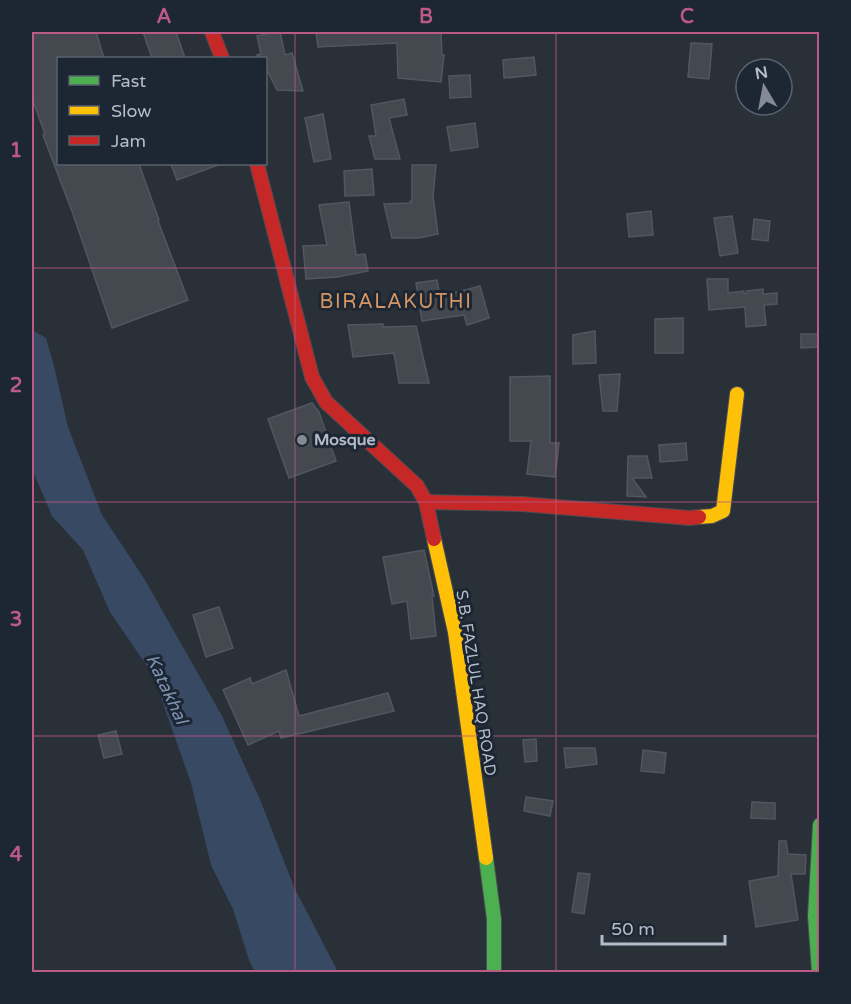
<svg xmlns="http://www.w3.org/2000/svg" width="851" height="1004" font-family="'Varela Round',sans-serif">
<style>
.water{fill:#384963}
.building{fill:#444950;stroke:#52575f;stroke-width:1.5}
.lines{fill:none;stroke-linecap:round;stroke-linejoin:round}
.fast-casing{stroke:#484c53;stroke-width:16}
.slow-casing{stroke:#484c53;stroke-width:16}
.jam-casing{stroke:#484c53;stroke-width:16}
.fast{stroke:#4caf50;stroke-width:14}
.slow{stroke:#ffc107;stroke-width:14}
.jam{stroke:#c62828;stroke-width:14}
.grid{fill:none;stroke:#bc5a87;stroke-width:1.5;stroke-opacity:0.55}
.poi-dot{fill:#848b96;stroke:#1d2633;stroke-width:2}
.labels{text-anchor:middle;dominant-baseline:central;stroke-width:6;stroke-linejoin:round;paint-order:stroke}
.poi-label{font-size:16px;font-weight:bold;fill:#b4bcc9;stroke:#1d2633;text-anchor:start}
.street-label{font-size:16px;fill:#b4bcc9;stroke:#1d2633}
.water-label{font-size:18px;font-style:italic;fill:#7c92b1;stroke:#1d2633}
.quarter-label{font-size:20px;letter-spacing:1.5px;fill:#d59563;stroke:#1d2633}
.neatline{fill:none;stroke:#bc5a87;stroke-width:2}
.grid-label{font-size:20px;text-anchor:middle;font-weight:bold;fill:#bc5a87}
</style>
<rect width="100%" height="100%" fill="#2a3038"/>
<polygon class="water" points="32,330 46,338 54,366 68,427 102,515 145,580 222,716 261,802 294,887 338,972 255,972 249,960 233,909 211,865 191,783 153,675 110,612 83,550 52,516 32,469"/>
<g class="building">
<polygon points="32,32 96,32 104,58 58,58 58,164 139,164 159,220 158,221 188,300 112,328 73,214 43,135 45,134 32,98"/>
<polygon points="143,32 176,32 185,58 152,58"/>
<polygon points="274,32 280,32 285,55 292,53 303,91 277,90 266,68 266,58 260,58 257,55 261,54 257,36"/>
<polygon points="316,32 441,32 442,55 444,55 441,82 398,78 397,43 318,47"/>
<polygon points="691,43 712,44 709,79 688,77"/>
<polygon points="534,57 536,75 504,78 503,60"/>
<polygon points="470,75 471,97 450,98 449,76"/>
<polygon points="404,99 407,115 389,118 400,159 375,159 369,136 376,136 371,105"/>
<polygon points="323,114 331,159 314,162 305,118"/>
<polygon points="475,123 478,147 451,151 447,127"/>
<polygon points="171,164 217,164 218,165 177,180"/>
<polygon points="412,165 436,165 433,196 438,234 419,238 392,238 384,204 411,203 410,201 412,201"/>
<polygon points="372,169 374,195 345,196 344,171"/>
<polygon points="349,202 356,255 365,254 368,271 337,277 306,279 303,246 327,245 319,205"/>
<polygon points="651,211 653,235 629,237 627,214"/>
<polygon points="732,216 738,253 720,256 714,218"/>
<polygon points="754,219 770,221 768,241 752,239"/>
<polygon points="707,279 728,279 728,293 744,291 744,294 746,294 747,291 763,289 763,294 777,293 777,304 764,305 766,325 746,327 745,307 709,310"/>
<polygon points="437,280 440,297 480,286 489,318 467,325 464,315 422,321 416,283"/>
<polygon points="683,318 683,353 655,353 655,319"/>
<polygon points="383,324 383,327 416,326 429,383 399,383 394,353 353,357 348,325"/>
<polygon points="595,331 596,363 573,364 573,335"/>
<polygon points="801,334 819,334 819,347 801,348"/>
<polygon points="620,374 617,411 603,411 599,375"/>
<polygon points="550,376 550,443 559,443 555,477 527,474 531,441 510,441 510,377"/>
<polygon points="312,403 319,412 336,461 289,478 268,419"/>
<polygon points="686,443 687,460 660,462 659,445"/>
<polygon points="628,456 647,456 652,478 632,478 646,497 627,496"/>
<polygon points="424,550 434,596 432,596 436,636 411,639 407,601 392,604 383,557"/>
<polygon points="219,607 233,648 206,657 193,615"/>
<polygon points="286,670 299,716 388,693 394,711 281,738 279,731 248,745 223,690 250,678 252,684"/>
<polygon points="116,731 122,754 104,758 98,735"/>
<polygon points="536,739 537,761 525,762 523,740"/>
<polygon points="564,748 595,748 597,764 566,768"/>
<polygon points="643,750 666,753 664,773 641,771"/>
<polygon points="526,797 553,801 550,816 524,811"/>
<polygon points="752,802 775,803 775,819 751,818"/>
<polygon points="779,841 786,841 788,854 806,855 805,874 791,874 798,920 756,927 749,881 778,876"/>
<polygon points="578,873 590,874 584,914 572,912"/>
</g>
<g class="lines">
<defs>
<g id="fast">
<polyline points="486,858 494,919 494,972"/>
<polyline points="819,972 815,916 820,825"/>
</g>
<g id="slow">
<polyline points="699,517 712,516 723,511 737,394"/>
<polyline points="434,539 455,632 486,858"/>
</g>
<g id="jam">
<polyline points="212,32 222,58"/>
<polyline points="257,164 312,377 326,402 417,486 426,502 434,539"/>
<polyline points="426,502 522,504 690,518 699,517"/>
</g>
</defs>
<use href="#fast" class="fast-casing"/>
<use href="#slow" class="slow-casing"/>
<use href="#jam" class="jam-casing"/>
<use href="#fast" class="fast"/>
<use href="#slow" class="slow"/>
<use href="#jam" class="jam"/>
</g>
<path class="grid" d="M295,32V972M556,32V972M32,268H820M32,502H820M32,736H820"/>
<circle class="poi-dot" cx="302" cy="440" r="6"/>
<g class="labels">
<g class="poi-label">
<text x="314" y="440">Mosque</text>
</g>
<g class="street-label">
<text transform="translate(476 683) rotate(81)">S.B. FAZLUL HAQ ROAD</text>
</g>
<g class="water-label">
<text transform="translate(167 689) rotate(65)">Katakhal</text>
</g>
<g class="quarter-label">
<text x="396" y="302">BIRALAKUTHI</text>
</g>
</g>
<rect width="851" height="1004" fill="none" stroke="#1d2633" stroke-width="66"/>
<rect x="57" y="57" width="210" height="108" fill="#1d2633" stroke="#59626f" stroke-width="1.5"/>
<rect x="69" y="76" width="30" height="9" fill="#4caf50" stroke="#59626f" stroke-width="1.5"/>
<text x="111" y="87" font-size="18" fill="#b4bcc9">Fast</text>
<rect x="69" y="106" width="30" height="9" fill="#ffc107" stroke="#59626f" stroke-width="1.5"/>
<text x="111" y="117" font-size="18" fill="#b4bcc9">Slow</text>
<rect x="69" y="136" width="30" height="9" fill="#c62828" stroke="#59626f" stroke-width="1.5"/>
<text x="111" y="147" font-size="18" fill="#b4bcc9">Jam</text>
<g transform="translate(764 87) rotate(350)"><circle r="28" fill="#1d2633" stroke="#59626f" stroke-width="1.5"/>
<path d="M0-4.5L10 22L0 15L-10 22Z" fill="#848b96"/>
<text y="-9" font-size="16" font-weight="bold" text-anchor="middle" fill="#b4bcc9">N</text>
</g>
<path d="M602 935v9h123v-9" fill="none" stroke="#b4bcc9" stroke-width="3"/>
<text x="611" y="935" font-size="18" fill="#b4bcc9" stroke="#1d2633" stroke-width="4.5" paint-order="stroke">50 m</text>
<rect x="33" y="33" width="785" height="938" class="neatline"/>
<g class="grid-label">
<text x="164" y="23">A</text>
<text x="426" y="23">B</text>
<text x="687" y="23">C</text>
<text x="16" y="157">1</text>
<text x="16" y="392">2</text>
<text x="16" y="626">3</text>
<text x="16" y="861">4</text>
</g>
</svg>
